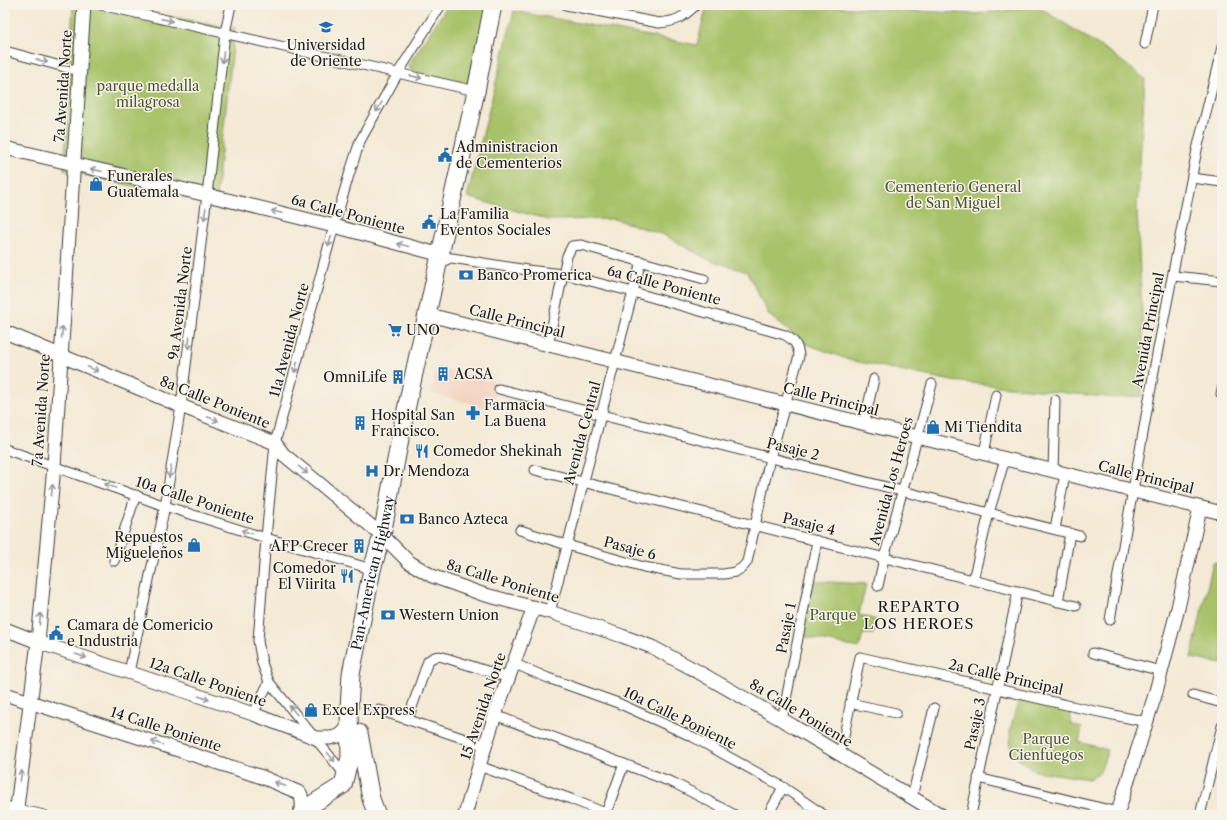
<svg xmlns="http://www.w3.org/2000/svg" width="1227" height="820" font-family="'Libre Caslon Text',serif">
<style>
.built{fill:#f4d3c1}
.green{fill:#a7c268;stroke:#626f42}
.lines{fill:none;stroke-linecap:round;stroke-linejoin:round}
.street-casing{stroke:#3c3b38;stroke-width:11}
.secondary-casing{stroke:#3c3b38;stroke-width:15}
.highway-casing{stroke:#3c3b38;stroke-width:19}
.street{stroke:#fff;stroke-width:9}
.secondary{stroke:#fff;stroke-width:13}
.highway{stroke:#fff;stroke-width:17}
.oneway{stroke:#999}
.labels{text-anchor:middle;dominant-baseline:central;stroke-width:3;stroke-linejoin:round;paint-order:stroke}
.poi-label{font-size:14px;fill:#1c1c1c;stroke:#f7f3e8;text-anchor:start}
.street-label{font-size:14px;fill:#1c1c1c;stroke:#f7f3e8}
.park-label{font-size:14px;fill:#4d5637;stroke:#f7f3e8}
.neighbourhood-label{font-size:15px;letter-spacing:1px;fill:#1c1c1c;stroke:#f7f3e8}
</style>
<rect width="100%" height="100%" fill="#f7f3e8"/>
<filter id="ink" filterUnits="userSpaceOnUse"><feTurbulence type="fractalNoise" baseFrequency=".025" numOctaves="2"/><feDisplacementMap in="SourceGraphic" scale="8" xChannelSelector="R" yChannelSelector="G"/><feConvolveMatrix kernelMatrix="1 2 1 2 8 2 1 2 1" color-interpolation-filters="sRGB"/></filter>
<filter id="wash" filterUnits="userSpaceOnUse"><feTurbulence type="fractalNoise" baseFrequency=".012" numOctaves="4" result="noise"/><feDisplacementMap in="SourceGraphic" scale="16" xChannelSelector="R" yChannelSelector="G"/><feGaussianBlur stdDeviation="0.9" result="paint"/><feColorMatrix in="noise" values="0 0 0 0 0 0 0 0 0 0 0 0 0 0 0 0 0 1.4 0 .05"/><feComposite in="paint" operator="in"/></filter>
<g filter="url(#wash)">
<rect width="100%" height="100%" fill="#f4ead5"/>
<polygon class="built" points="437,367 499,383 490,409 431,393"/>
<g class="green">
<polygon points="73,5 104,5 235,28 215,205 64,170"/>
<polygon points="448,5 490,5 469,84 412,71 408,66"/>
<polygon points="707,5 794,5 977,14 1037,6 1111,53 1145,79 1137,209 1143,334 1142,396 1114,398 952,381 849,360 804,343 769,315 747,272 707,259 664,235 615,219 549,220 467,197 514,11 697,45"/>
<polygon points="1213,562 1222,563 1222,664 1191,658"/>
<polygon points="813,581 866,584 859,615 877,620 873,634 863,634 859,648 806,637 805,617"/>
<polygon points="1020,694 1071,706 1071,725 1082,728 1079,742 1108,750 1100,772 1089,779 1035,771 1011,753 1010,730"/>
</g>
</g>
<g filter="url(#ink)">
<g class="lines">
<defs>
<g id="street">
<polyline points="101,5 480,92"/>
<path d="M566,5L659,23C678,21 682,18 696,5"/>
<polyline points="1145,44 1153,5"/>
<polyline points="5,51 79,71"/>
<polyline points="1192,178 1222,182"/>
<path d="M446,258H452L527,270L563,274L633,292L785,335C794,340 798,345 799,356L770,458L747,562L742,568L735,572L724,574H681L644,567L567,545L520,530"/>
<polyline points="1173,276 1222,281"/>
<polyline points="548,345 563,274 567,256 572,246 581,245 704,279"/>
<polyline points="499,389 1080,536"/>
<polyline points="1221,394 1222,389"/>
<polyline points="864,424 874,379"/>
<polyline points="5,449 165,506 266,538 375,570"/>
<polyline points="984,453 996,395"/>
<polyline points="535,470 1076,606"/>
<polyline points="1053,471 1055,400"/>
<polyline points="1055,529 1065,474"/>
<polyline points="114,561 136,495"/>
<polyline points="973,580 989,513 1005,459"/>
<polyline points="878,586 884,558 932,384"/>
<polyline points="1058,602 1070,533"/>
<polyline points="550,612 641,261"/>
<polyline points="1110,620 1157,354 1197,150 1222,47"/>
<polyline points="1093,653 1161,671"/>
<polyline points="515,664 548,678 618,703 693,737 783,787 824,815"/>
<polyline points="129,672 165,506 181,406 207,195 225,33 231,5"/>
<polyline points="1193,695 1222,703"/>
<polyline points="850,703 896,713"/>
<polyline points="379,710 486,746"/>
<polyline points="253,714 269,682"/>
<polyline points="495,715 674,783 735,815"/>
<path d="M408,719L428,661C433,657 437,655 443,657L509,678"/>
<polyline points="782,720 817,541"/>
<polyline points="840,755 860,657 1071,706 1147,722"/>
<polyline points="479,766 571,799 610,815"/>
<polyline points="346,776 269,682 262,663 258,641 266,538 275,443 334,226 349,175 360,141 398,73 441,5"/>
<polyline points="978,778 1118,812"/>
<polyline points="912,797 934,708"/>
<polyline points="5,806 44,815"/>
<polyline points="606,813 624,764"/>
<polyline points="768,815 783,787"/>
<polyline points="971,815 1018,591"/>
<polyline points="1200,815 1222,726"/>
</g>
<g id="secondary">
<polyline points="5,148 207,195 334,226 434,253 446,258"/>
<polyline points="433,316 1222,513"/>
<polyline points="5,332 181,406 275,443 283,454 382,535 409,562 432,576 482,594 550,612 622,636 652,647 695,670 793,726 941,815"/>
<polyline points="5,629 38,642 253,714 316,738 330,738 339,736 345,731 349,723"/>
<polyline points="5,694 262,777 300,793 301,795 303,810"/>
<polyline points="16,815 38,642 54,466 84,5"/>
<polyline points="465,815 479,766 495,715 534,607"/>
<polyline points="1117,815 1155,695 1178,608 1200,508"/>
</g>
<g id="highway">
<polyline points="359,733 371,799 377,815"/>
<path id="s1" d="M301,815L303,810L343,785L350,757L349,709L351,674L372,570L382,535L402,428L476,91L493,5"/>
</g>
</defs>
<use href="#street" class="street-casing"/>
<use href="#secondary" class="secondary-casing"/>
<use href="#highway" class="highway-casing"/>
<use href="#street" class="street"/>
<use href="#secondary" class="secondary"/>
<use href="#highway" class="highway"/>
</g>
<defs><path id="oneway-shaft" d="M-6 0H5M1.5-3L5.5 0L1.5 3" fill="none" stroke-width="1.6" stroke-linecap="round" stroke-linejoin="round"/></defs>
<g class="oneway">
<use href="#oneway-shaft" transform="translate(167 20) rotate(13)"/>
<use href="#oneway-shaft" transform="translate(223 57) rotate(96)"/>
<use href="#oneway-shaft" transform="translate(42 61) rotate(14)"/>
<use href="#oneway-shaft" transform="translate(416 77) rotate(13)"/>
<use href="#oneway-shaft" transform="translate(379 107) rotate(120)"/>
<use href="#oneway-shaft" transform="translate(96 170) rotate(-167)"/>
<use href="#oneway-shaft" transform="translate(277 212) rotate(-166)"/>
<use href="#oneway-shaft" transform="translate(205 214) rotate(97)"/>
<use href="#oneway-shaft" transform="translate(330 241) rotate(105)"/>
<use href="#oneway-shaft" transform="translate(403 245) rotate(-165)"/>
<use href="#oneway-shaft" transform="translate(62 332) rotate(-86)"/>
<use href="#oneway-shaft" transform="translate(189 343) rotate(97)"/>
<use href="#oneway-shaft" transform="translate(296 367) rotate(105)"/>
<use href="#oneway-shaft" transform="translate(93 369) rotate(23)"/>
<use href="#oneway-shaft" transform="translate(213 419) rotate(21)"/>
<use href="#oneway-shaft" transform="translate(303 470) rotate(39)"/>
<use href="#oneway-shaft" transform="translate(170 472) rotate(100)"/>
<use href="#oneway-shaft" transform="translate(110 486) rotate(-160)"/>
<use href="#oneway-shaft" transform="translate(52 490) rotate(-85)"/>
<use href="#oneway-shaft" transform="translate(247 532) rotate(-162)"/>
<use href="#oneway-shaft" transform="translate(40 619) rotate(-85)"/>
<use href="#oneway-shaft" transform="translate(81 656) rotate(19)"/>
<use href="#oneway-shaft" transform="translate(204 698) rotate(19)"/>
<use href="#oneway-shaft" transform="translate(293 710) rotate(-130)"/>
<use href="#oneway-shaft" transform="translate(157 743) rotate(-162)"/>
<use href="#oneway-shaft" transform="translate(331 757) rotate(52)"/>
<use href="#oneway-shaft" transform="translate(21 776) rotate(-82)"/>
<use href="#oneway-shaft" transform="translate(280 784) rotate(-159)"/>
</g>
</g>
<defs>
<symbol id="university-bare" viewBox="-9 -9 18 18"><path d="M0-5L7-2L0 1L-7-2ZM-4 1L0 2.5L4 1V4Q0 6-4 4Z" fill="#1f6fb2" stroke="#f7f3e8" stroke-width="2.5" paint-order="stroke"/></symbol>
<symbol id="civic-bare" viewBox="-9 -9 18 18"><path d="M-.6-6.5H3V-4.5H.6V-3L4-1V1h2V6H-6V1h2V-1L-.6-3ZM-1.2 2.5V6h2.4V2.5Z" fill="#1f6fb2" stroke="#f7f3e8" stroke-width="2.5" paint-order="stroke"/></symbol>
<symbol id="shop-bare" viewBox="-9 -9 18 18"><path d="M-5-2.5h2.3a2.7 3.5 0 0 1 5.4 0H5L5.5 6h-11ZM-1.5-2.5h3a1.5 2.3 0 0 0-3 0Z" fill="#1f6fb2" stroke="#f7f3e8" stroke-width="2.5" paint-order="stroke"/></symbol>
<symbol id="bank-bare" viewBox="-9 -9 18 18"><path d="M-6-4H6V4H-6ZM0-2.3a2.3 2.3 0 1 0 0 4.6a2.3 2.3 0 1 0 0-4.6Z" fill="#1f6fb2" stroke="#f7f3e8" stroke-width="2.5" paint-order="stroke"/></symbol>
<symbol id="supermarket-bare" viewBox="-9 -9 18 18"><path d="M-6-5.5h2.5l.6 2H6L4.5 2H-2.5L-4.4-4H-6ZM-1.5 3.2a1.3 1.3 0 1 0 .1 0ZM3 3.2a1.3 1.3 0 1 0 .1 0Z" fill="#1f6fb2" stroke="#f7f3e8" stroke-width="2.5" paint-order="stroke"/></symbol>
<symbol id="building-bare" viewBox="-9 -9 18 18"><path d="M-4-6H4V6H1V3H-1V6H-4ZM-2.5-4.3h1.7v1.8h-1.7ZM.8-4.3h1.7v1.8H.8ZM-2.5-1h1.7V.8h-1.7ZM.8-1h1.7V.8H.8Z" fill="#1f6fb2" stroke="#f7f3e8" stroke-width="2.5" paint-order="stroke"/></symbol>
<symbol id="pharmacy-bare" viewBox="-9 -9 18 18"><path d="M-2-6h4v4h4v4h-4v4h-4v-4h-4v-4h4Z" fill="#1f6fb2" stroke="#f7f3e8" stroke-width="2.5" paint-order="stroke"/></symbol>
<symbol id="restaurant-bare" viewBox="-9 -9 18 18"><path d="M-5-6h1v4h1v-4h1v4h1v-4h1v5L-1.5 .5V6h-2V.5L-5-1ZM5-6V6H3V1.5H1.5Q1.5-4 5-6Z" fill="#1f6fb2" stroke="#f7f3e8" stroke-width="2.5" paint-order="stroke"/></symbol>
<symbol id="hospital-bare" viewBox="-9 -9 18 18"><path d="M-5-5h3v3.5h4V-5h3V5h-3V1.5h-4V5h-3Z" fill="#1f6fb2" stroke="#f7f3e8" stroke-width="2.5" paint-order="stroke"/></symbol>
</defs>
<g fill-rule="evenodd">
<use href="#university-bare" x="316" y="17" width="20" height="20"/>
<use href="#civic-bare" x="435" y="145" width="20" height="20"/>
<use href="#shop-bare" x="86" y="174" width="20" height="20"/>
<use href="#civic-bare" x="419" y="212" width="20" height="20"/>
<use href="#bank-bare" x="456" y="265" width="20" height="20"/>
<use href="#supermarket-bare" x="385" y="320" width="20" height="20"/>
<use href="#building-bare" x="433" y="364" width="20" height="20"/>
<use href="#building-bare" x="388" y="367" width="20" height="20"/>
<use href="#pharmacy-bare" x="463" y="403" width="20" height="20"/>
<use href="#building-bare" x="350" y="413" width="20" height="20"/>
<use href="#shop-bare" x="923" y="417" width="20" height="20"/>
<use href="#restaurant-bare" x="412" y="441" width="20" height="20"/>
<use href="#hospital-bare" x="362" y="461" width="20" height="20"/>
<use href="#bank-bare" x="397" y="509" width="20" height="20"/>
<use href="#shop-bare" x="184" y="535" width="20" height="20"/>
<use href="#building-bare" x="349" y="536" width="20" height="20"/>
<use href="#restaurant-bare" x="337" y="566" width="20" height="20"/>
<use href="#bank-bare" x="378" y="605" width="20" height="20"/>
<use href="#civic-bare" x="46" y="623" width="20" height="20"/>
<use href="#shop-bare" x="301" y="700" width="20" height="20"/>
</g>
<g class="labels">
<g class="poi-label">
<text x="326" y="45" text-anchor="middle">Universidad<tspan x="326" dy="16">de Oriente</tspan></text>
<text x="456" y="147">Administracion<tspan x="456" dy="16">de Cementerios</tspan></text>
<text x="107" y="176">Funerales<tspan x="107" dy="16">Guatemala</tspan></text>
<text x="440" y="214">La Familia<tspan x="440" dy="16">Eventos Sociales</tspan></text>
<text x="477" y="275">Banco Promerica</text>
<text x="406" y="330">UNO</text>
<text x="454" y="374">ACSA</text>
<text x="387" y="377" text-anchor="end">OmniLife</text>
<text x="484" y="405">Farmacia<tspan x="484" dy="16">La Buena</tspan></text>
<text x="371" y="415">Hospital San<tspan x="371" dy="16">Francisco.</tspan></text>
<text x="944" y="427">Mi Tiendita</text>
<text x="433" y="451">Comedor Shekinah</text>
<text x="383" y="471">Dr. Mendoza</text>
<text x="418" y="519">Banco Azteca</text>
<text x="183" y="537" text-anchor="end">Repuestos<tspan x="183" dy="16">Migueleños</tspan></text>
<text x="348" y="546" text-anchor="end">AFP Crecer</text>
<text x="336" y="568" text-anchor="end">Comedor<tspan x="336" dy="16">El Viirita</tspan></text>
<text x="399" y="615">Western Union</text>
<text x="67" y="625">Camara de Comericio<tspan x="67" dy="16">e Industria</tspan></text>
<text x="322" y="710">Excel Express</text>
</g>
<g class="street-label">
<text transform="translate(63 86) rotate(-86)">7a Avenida Norte</text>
<text transform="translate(348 214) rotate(15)">6a Calle Poniente</text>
<text transform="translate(664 285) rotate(15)">6a Calle Poniente</text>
<text transform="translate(180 303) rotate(-83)">9a Avenida Norte</text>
<text transform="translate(517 321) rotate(14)">Calle Principal</text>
<text transform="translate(1148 330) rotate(-79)">Avenida Principal</text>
<text transform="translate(289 340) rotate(-75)">11a Avenida Norte</text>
<text transform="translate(831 399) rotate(14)">Calle Principal</text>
<text transform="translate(215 402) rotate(22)">8a Calle Poniente</text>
<text transform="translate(41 410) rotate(-86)">7a Avenida Norte</text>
<text transform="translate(582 433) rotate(-75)">Avenida Central</text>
<text transform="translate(793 449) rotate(14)">Pasaje 2</text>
<text transform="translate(1146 477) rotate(14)">Calle Principal</text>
<text transform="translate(891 481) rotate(-75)">Avenida Los Heroes</text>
<text transform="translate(195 500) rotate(18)">10a Calle Poniente</text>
<text transform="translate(809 524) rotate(14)">Pasaje 4</text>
<text transform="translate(630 548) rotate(15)">Pasaje 6</text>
<text stroke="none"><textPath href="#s1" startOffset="268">Pan-American Highway</textPath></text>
<text transform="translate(503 581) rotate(17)">8a Calle Poniente</text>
<text transform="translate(786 628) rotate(-79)">Pasaje 1</text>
<text transform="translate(1006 677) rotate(13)">2a Calle Principal</text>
<text transform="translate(208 682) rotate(19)">12a Calle Poniente</text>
<text transform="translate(483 706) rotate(-71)">15 Avenida Norte</text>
<text transform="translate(801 713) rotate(31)">8a Calle Poniente</text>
<text transform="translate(680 718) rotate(26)">10a Calle Poniente</text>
<text transform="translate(975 724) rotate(-78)">Pasaje 3</text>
<text transform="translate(166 729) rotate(18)">14 Calle Poniente</text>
</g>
<g class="park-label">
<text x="148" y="86">parque medalla<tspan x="148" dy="16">milagrosa</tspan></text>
<text x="953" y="187">Cementerio General<tspan x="953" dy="16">de San Miguel</tspan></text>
<text x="833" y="615">Parque</text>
<text x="1046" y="739">Parque<tspan x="1046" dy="16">Cienfuegos</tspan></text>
</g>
<g class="neighbourhood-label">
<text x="919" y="606">REPARTO<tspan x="919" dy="17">LOS HEROES</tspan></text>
</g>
</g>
<rect width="1227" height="820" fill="none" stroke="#f7f3e8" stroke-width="20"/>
</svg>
